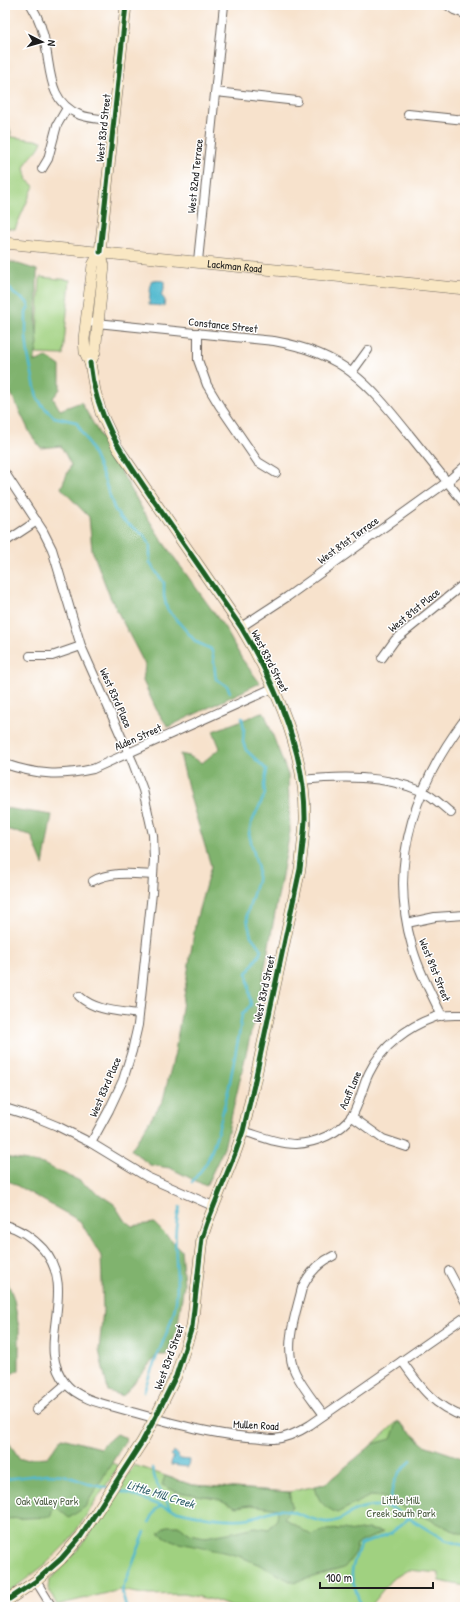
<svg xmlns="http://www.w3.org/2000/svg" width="470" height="1612" font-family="'Patrick Hand',sans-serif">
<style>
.green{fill:#a0d180;stroke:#5e764e}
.forest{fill:#80b36e;stroke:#4e6845}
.water{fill:#51b9cf;stroke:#366a76}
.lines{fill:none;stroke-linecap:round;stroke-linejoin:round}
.stream{stroke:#51b9cf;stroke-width:2.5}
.street-casing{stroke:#69615a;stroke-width:10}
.secondary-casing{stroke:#69615a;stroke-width:12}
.street{stroke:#fff;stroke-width:8}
.secondary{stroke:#f9e7c3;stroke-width:11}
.cycleway-casing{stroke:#fff;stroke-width:8}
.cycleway{stroke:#1b5e20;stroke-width:5}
.labels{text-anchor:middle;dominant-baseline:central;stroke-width:3;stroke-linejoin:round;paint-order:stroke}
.street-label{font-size:11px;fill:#1c1c1c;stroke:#fff}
.park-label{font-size:11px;fill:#4a5b3f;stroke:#fff}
.water-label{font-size:12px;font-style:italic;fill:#34636d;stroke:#fff}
</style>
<rect width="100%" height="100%" fill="#fff"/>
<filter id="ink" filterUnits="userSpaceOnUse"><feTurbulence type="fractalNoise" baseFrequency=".025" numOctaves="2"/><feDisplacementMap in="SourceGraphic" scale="8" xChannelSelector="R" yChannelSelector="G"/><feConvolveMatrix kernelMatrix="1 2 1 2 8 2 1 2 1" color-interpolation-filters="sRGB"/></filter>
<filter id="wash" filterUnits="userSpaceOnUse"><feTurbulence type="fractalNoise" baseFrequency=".012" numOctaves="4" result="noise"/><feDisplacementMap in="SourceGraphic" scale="16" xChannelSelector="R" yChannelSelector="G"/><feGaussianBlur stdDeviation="0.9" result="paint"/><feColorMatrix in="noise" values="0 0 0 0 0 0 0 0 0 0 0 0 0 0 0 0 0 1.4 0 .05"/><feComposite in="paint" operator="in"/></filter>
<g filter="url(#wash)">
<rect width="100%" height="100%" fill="#f7e2cc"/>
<g class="green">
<path d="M5,136L42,141C39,152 28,157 24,168L27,180L34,186L15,229L5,228Z"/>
<polygon points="40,277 70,280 63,355 36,354"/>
<polygon points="398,1421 424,1445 465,1473 465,1586 439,1581 439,1573 408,1570 391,1580 369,1607 232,1607 213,1600 184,1594 149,1595 120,1590 57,1605 48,1588 49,1581 79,1548 96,1525 134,1465 192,1485 289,1492 325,1484 355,1460"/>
<polygon points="64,1442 119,1466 70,1540 46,1564 5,1595 5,1443 19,1463 54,1459"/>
</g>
<g class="forest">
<polygon points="5,122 8,124 11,133 9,137 5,137"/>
<polygon points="12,262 37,270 37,303 36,323 38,344 34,362 47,357 60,366 60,389 53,398 60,410 81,402 144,512 163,542 225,628 242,659 260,683 168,727 156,709 143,681 145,665 110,597 92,550 89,517 61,488 71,465 61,446 41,448 31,435 5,381 5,263"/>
<polygon points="264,712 288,775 290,832 260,994 224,1148 206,1186 170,1168 150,1165 131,1150 163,1100 175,1052 196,920 211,866 191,800 180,754 189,756 202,763 220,748 213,731"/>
<polygon points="5,808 52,815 43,865 31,835 5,829"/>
<polygon points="5,1157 43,1164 78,1180 114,1204 124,1220 132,1226 154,1223 181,1250 184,1284 177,1330 166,1355 157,1355 123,1396 108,1391 99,1350 103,1310 101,1256 80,1221 5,1179"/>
<polygon points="5,1275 14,1299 19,1329 19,1370 5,1377"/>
<path d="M398,1421L424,1445L465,1459V1535L449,1529L425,1517L412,1515L398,1504L382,1497L370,1496L337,1513C323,1506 318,1502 315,1486L325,1484L373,1444L391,1439Z"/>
<polygon points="116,1434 127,1438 85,1507 69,1518 54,1505 50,1517 5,1519 5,1437 20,1459 48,1457 62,1438 100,1448"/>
<polygon points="165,1476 192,1485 289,1492 292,1506 284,1518 311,1535 325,1530 343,1529 354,1531 368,1529 383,1532 357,1544 354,1555 344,1568 303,1580 292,1582 260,1565 239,1556 219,1551 174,1542 159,1533 167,1526 180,1526 190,1534 205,1537 234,1532 255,1527 269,1529 277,1519 278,1509 251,1505 236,1507 216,1498 177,1492 162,1485"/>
</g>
<g class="water">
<polygon points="152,280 164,281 164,289 161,295 165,300 164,306 149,305 151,281"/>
<polygon points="174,1451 180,1459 189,1460 188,1467 171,1465 172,1458 174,1458 170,1455"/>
</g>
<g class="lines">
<g class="stream">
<path d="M5,282L14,294L26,301L29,306L26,312V336L28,355L37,397L42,405L54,417L76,422L88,442L103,476L114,508L120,518L145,536L150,545V563L164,583V596L167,609L196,642L211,649C215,658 214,669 216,679L227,686L230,692"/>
<polyline points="192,1182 206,1164 212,1150 218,1131 229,1087 239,1035 242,1014 251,1005 247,973 260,954 261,949 251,936 248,924 247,914 257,881 258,869 249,834 251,824 265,794 264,785 267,770 246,750 243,742 244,729 242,718"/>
<path d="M144,1391C148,1379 152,1368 157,1356C164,1339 173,1321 176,1302C180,1269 170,1240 180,1207"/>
<polyline points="152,1468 156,1482 170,1508"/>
<polyline points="5,1479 48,1474 64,1475 89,1484 108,1488"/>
<path d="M115,1490C137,1494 156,1506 178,1511C199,1516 229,1522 250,1518C259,1516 267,1512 276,1510C293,1508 310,1521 326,1522C338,1523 346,1515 356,1510C368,1505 380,1505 392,1508L445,1540L465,1546"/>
<path d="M392,1508C389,1498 393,1480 400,1472C404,1468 408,1465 411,1460"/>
<polyline points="149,1523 156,1509 162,1506"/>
<polyline points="126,1607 122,1591 145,1532"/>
<path d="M360,1607C359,1595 353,1586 352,1576C351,1566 357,1555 360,1545L391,1533L408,1519"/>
</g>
</g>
</g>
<g filter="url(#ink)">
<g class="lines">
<defs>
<g id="street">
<path d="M31,5C39,18 44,33 46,48C51,75 50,103 80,115C91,119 102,119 113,120"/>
<polyline points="447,5 454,10 465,14"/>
<polyline points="216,92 297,101"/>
<polyline points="408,114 465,120"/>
<polyline points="42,169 48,159 57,125 67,108"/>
<polyline points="198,261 224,5"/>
<path d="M87,322L274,341C302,346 330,355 352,373C374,390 391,412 408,433C427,457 446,480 465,504"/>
<polyline points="198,333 198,360 207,385 219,405 258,462 276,473"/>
<polyline points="352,372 368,350"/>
<polyline points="5,473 43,531 52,549 81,646 133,763 143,790 153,835 154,859 152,893 138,1025 132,1051 123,1080 109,1110 91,1143"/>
<polyline points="5,542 37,521"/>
<polyline points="241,627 287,597 447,482 465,466"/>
<polyline points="30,656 52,656 81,646"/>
<polyline points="382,658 395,640 465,583"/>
<path d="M5,764C37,775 60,776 93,769L273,688"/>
<path d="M301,780C341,776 384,775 421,791C432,795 442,806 451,813"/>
<path d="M93,881C111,871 133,874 153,875"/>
<polyline points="407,923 435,917 465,915"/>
<path d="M79,996C95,1011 118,1011 139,1014"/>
<path d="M442,1016C431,993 418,970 412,946C388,862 414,787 465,719"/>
<polyline points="5,1108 40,1119 57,1126 91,1143 147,1177 213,1206"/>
<polyline points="351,1116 383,1139 407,1147"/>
<path d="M243,1131C260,1136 278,1144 296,1144C316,1143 340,1133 352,1116C360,1103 362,1087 369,1073C382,1046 407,1027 435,1017C444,1014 455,1015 465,1015"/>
<path d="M5,1225C20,1229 32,1237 43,1249C80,1291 33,1346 66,1384C82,1402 111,1405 132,1412C172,1423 206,1433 247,1437C256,1437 266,1439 274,1439C288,1438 299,1432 310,1425L465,1317"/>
<polyline points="449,1271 465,1301"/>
<path d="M402,1361C420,1387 434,1407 465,1417"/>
<polyline points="36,1410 66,1384"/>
<path d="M324,1415C314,1401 302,1387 295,1372C283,1347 296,1313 302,1288C309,1273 318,1263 333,1256"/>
<polyline points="36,1581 52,1607"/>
</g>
<g id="secondary">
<path id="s1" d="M5,243L465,289"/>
<polyline points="90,363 95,352 104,266 100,252 126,5"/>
<path d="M5,1602L36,1581L61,1559L81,1536L142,1442L155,1418L176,1376L192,1327L202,1238L207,1223L236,1151L243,1131L254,1085L300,869C302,852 304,836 305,820C306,752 276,685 241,627L117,447L101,413L95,391L90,363L85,352L84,339L93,265L100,252"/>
</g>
</defs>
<use href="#street" class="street-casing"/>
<use href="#secondary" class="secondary-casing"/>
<use href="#street" class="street"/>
<use href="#secondary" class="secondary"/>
<defs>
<g id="cycleway">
<polyline points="100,252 126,5"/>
<path d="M5,1602L36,1581L61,1559L81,1536L142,1442L155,1418L176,1376L192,1327L202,1238L207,1223L236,1151L243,1131L254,1085L300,869C302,852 304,836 305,820C306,752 276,685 241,627C216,591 191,554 165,517C132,468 96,424 90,363"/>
</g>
</defs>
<use href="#cycleway" class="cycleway-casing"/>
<use href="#cycleway" class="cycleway"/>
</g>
</g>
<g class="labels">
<g class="street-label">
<text transform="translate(103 128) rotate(-84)">West 83rd Street</text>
<text transform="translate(195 176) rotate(-84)">West 82nd Terrace</text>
<text stroke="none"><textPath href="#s1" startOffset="231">Lackman Road</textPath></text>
<text transform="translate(223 325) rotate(6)">Constance Street</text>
<text transform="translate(348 540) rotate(-36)">West 81st Terrace</text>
<text transform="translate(414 610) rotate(-39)">West 81st Place</text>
<text transform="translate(270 661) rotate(63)">West 83rd Street</text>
<text transform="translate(116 698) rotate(66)">West 83rd Place</text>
<text transform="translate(138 737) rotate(-24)">Alden Street</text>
<text transform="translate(435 970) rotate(68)">West 81st Street</text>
<text transform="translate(264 989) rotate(-78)">West 83rd Street</text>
<text transform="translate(105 1087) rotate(-67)">West 83rd Place</text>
<text transform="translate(350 1090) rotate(-67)">Acuff Lane</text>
<text transform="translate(169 1357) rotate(-70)">West 83rd Street</text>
<text transform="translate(256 1425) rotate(3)">Mullen Road</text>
</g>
<g class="park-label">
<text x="401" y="1500">Little Mill<tspan x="401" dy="13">Creek South Park</tspan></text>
<text x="47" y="1501">Oak Valley Park</text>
</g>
<g class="water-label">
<text transform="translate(161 1494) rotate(17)">Little Mill Creek</text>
</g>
</g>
<rect width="470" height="1612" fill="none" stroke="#fff" stroke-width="20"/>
<g transform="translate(42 42) rotate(96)" stroke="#ffffff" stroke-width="3" paint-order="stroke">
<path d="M0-3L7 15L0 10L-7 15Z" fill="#1c1c1c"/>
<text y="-6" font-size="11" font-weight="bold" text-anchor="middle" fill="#1c1c1c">N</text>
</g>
<path d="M320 1582v6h113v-6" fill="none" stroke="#1c1c1c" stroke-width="2"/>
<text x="326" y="1582" font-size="12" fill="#1c1c1c" stroke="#ffffff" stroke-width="3" paint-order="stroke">100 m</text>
</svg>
